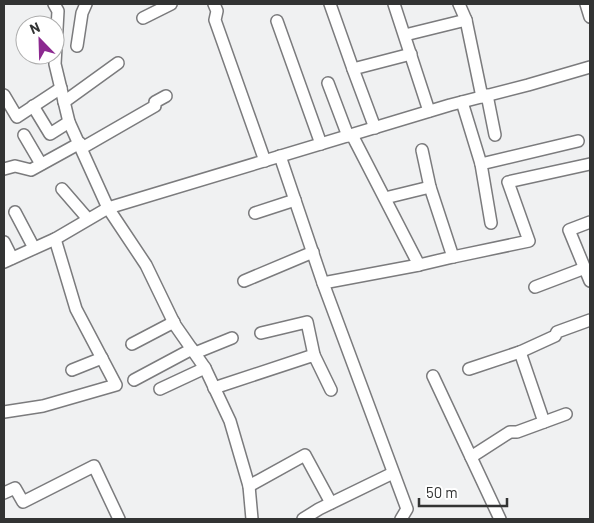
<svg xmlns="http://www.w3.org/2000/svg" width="594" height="523" font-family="Barlow,sans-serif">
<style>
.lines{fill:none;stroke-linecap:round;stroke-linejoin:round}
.minor-casing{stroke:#7b7b7d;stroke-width:14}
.minor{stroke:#fff;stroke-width:11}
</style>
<rect width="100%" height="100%" fill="#f0f1f2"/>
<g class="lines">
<defs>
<g id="minor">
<polyline points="54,4 58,11 55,64 69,122 108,208 146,265 175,325 205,368 230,421 249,486 252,519"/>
<polyline points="214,4 217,11 215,20 265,161"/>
<polyline points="330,4 353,69"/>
<polyline points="394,4 429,111"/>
<polyline points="459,4 466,20"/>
<polyline points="586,4 590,17"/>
<polyline points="143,18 171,4"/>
<polyline points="277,21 321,144"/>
<polyline points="405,35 466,20 482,97"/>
<polyline points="77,46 82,13 86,4"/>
<polyline points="328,83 348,136"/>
<polyline points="4,95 17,117 61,88"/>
<polyline points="487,95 495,135"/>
<polyline points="64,102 118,63"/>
<polyline points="462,102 481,164"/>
<polyline points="33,106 50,134 69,122"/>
<polyline points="375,128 353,69 411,54"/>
<polyline points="24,135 41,164"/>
<polyline points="82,148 155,106 155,102 166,96"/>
<polyline points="422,150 430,187"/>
<polyline points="280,156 323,283 407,509 401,519"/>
<polyline points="4,169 15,166 31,170 80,143"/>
<polyline points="62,189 88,219"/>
<polyline points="385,198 430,187 453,257 419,265"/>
<polyline points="15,212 34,248"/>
<polyline points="255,213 295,200"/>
<polyline points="590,222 569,230 590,281"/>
<polyline points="491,223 481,164 578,141"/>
<polyline points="4,242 12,258"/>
<polyline points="453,257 529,241 508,182 590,164"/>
<polyline points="4,262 55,239 108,208 450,105 528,85 590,67"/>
<polyline points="244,281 313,252"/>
<polyline points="323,283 419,265 352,135"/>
<polyline points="535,287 585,268"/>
<polyline points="261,333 307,322 314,355"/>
<polyline points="132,344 174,322"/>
<polyline points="520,352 544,422"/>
<polyline points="195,353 232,338"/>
<polyline points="469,369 520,352 555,336 557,332 590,320"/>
<polyline points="72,370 102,358"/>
<polyline points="433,376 500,519"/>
<polyline points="134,380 192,349"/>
<polyline points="214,388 314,355 331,390"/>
<polyline points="160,389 205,368"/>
<polyline points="4,412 43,406 116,385 76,309 55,239"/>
<polyline points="471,457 510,432 517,432 566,414"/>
<polyline points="249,486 305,455 331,503"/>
<polyline points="4,493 15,488 23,502 94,466 119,519"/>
<polyline points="303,519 319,509 393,473"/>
</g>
</defs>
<use href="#minor" class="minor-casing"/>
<use href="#minor" class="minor"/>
</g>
<rect width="594" height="523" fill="none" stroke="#323333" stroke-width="10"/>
<g transform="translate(40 40) rotate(337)"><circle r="24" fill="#ffffff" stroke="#adadad"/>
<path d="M0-4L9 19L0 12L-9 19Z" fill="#8c2990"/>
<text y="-8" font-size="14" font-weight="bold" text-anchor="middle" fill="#323333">N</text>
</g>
<path d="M419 498v8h88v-8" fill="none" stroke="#323333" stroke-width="2.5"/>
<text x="426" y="498" font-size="15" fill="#323333" stroke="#ffffff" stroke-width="4" paint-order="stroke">50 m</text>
</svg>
